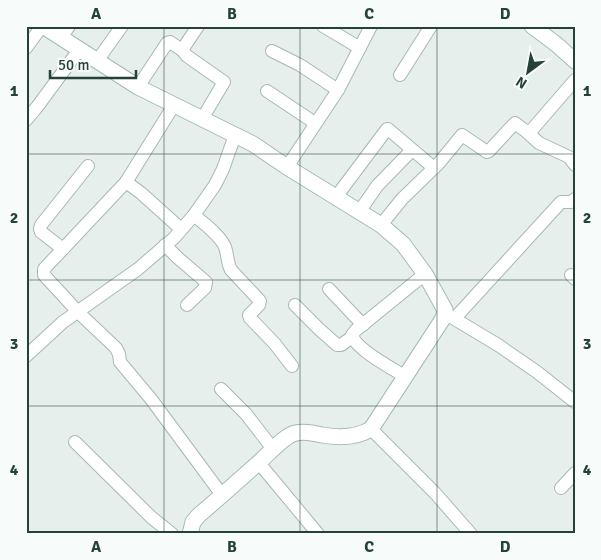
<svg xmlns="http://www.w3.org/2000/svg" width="601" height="560" font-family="Signika,sans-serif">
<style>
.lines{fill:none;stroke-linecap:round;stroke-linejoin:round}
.street-casing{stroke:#a8b8b2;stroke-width:14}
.secondary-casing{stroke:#a4bbb3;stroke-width:17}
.street{stroke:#fff;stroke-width:12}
.secondary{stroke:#fff;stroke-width:15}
.grid{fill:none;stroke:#24423a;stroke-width:1;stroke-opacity:0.55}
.neatline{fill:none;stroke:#24423a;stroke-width:2}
.grid-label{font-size:16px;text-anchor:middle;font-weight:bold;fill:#24423a}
</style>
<rect width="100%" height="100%" fill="#e6efeb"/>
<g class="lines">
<defs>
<g id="street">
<polyline points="323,26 360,48"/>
<polyline points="61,38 69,26"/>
<polyline points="26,48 42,26"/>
<polyline points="182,50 187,56 224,82 202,119"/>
<polyline points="272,51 300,65 338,90"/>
<polyline points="97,61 122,26"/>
<polyline points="400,75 431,26"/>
<polyline points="138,87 167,43 170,42 182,50 198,26"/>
<polyline points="267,91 315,123"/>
<polyline points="174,105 126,182 44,269 44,275 78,312 116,348 119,354 120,362 151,399 222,495"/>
<polyline points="26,120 37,107 79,50"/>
<polyline points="528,133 539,143 569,157 575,165"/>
<polyline points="287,167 338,90 371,26"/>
<polyline points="126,182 141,193 181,229"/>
<polyline points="336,197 387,129 388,129 434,168"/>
<polyline points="359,212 377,186 412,150"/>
<path d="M194,215C204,224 220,235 225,247C228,255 227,263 231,270L260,301L259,305L249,315L250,318L275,344L292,366"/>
<polyline points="381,225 402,199 439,163 462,135 487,152 489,151 515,123 527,132 530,132 575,80"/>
<polyline points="165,245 178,258 206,282 205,288 187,305"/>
<polyline points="63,249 41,232 40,229 41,225 88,166"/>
<polyline points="571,275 575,279"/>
<polyline points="329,289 363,325"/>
<polyline points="295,305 319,329 337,345 341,345 352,337"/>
<polyline points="448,315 498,345 537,372 575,402"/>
<polyline points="455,318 561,202 571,202 575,199"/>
<polyline points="26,356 63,322 138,269 174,238 194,215 215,185 223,169 235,135"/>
<path d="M406,377C393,369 355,349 352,335L356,330L425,274"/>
<polyline points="221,389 246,414 273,449"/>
<polyline points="371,429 435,493 471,534"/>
<polyline points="75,442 151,517 172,534"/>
<polyline points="259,463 318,534"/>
<polyline points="561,488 575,473"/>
</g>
<g id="secondary">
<path d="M43,26L138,87L253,144L287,167L381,225L403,244L425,274L445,310V313L442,320L371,429C356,438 339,438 322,435C314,433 304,431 296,433C284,435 267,456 257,464C238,481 219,498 199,515L193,522L190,534"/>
<polyline points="532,26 556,44 575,61"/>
</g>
</defs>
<use href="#street" class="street-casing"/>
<use href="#secondary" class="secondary-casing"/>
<use href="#street" class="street"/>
<use href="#secondary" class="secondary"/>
</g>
<path class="grid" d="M164,26V534M300,26V534M437,26V534M26,154H575M26,280H575M26,406H575"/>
<rect width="601" height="560" fill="none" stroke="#f7fbf9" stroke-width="55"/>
<g transform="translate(528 72) rotate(212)" stroke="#f7fbf9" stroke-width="4" paint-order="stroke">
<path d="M0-4L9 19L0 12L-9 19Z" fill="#24423a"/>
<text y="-8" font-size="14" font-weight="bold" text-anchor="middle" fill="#24423a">N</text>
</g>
<path d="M50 70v8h86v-8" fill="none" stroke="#24423a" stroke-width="2.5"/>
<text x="58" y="70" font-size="15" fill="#24423a" stroke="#f7fbf9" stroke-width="4" paint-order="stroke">50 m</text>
<rect x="28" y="28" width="546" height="504" class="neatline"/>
<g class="grid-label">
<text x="96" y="19">A</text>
<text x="232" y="19">B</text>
<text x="369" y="19">C</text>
<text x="505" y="19">D</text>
<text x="14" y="96">1</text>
<text x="587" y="96">1</text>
<text x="14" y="223">2</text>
<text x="587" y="223">2</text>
<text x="14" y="349">3</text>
<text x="587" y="349">3</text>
<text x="14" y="475">4</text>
<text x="587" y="475">4</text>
<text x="96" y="552">A</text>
<text x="232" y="552">B</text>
<text x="369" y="552">C</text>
<text x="505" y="552">D</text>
</g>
</svg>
